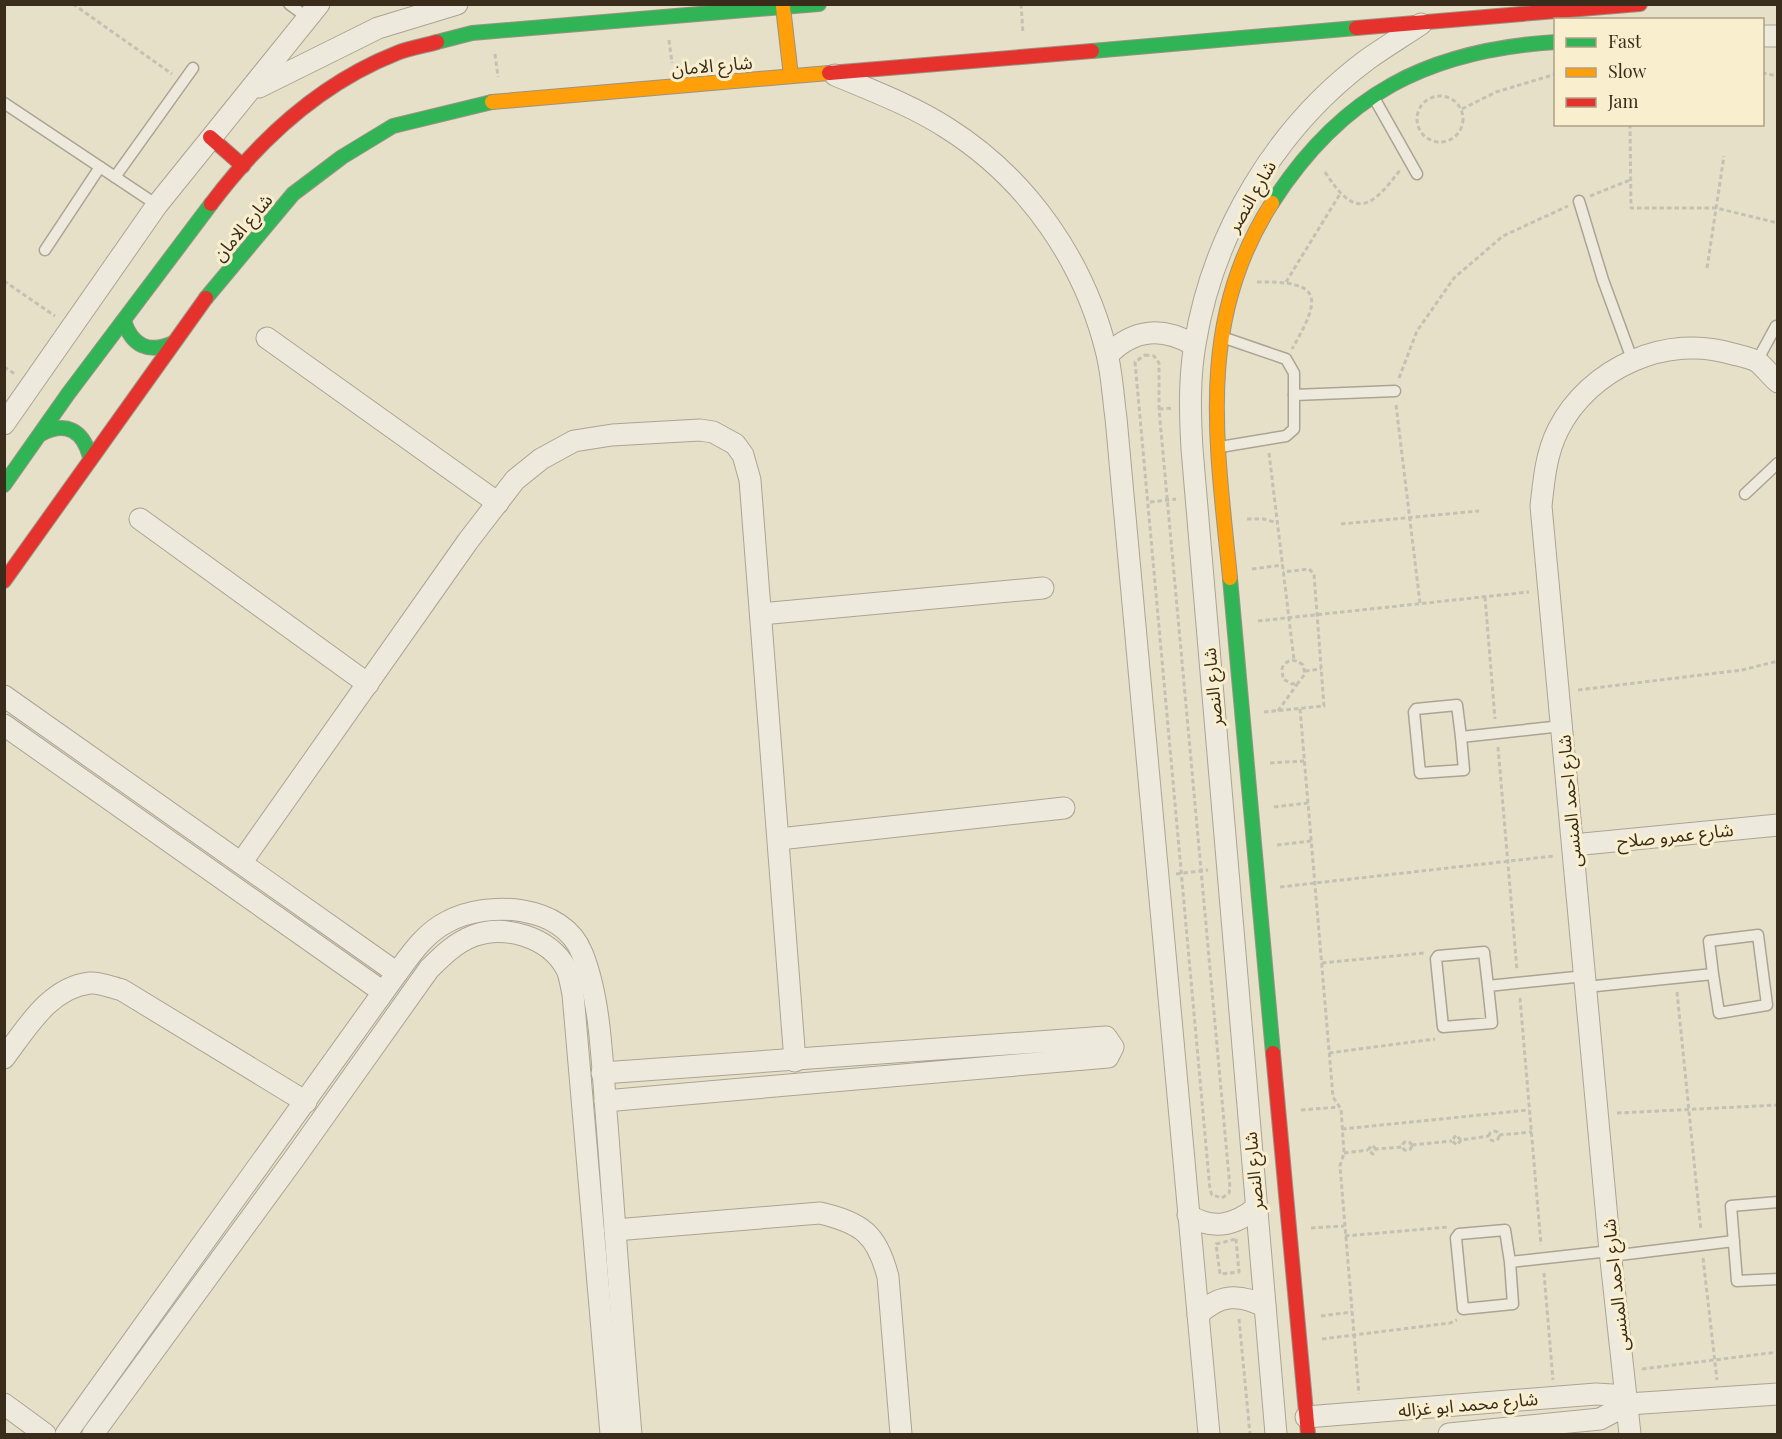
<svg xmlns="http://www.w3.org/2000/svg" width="1782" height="1439" font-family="'Playfair Display','Noto Sans Arabic',serif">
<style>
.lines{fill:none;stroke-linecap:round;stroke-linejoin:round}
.lane-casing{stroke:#aba493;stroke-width:13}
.street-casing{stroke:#aba493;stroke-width:23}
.fast-casing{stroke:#9a9383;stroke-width:16}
.slow-casing{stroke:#9a9383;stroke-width:16}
.jam-casing{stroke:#9a9383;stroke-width:16}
.path{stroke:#c5c0b3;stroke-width:3;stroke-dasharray:4.5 3;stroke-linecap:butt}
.lane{stroke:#ede9dc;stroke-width:10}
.street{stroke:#ede9dc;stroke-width:21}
.fast{stroke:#30b455;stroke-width:14}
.slow{stroke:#ff9f0a;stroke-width:14}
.jam{stroke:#e5322d;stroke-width:14}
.labels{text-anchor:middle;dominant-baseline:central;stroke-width:6;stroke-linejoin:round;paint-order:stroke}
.street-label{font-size:18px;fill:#392c1b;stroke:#f9efce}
</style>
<rect width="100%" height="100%" fill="#e6e0c9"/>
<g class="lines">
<defs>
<g id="lane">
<polyline points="289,4 308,18"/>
<polyline points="1373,96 1417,174"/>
<polyline points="4,103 157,205"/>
<polyline points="115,177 193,68"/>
<polyline points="1579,201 1603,280 1632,359"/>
<polyline points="45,250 100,167"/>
<polyline points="1757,361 1776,326"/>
<polyline points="1294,395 1395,391"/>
<polyline points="1220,447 1286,436 1294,429 1294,373 1286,359 1222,337"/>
<polyline points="1745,494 1778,463"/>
<polyline points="1461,737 1464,770 1420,773 1414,712 1416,709 1457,705 1461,737 1562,726"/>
<polyline points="1488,986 1492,1023 1443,1027 1436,959 1438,956 1484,952 1488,986 1585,976"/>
<polyline points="1586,987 1713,974 1719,1013 1767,1005 1758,935 1709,941 1713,974"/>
<polyline points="1778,1202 1731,1206 1737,1281 1778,1279"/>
<polyline points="1611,1256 1734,1241"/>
<polyline points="1510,1262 1513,1304 1463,1309 1456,1238 1459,1234 1505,1230 1510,1262 1610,1251"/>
</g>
<g id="street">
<polyline points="1762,36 1778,36"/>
<path d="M835,75C873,91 913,106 947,128C1028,179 1085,262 1107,354C1112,374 1113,397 1116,418L1209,1434"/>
<polyline points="259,87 378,28 457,4"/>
<polyline points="267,338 498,503"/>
<path d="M1108,355C1134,328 1163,327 1194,345"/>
<polyline points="4,424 157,205 319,4"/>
<polyline points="140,519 368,684"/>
<polyline points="761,614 1043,588"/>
<polyline points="4,696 397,973"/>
<polyline points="4,725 383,992"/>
<polyline points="779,839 1064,808"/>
<polyline points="1573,845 1778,825"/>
<polyline points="241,863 468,541 515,480 541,459 574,441 612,435 700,430 713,432 735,444 743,455 750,480 795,1061"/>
<path d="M4,1058C26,1029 50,987 90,983C100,982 113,988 122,990L306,1102"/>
<polyline points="602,1073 1106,1037 1113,1047 1108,1057 605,1101"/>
<path d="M1188,1215C1212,1230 1234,1226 1256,1208"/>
<path d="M615,1230L820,1213C862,1223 877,1234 888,1277L901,1434"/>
<path d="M1198,1315C1219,1294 1240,1293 1265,1307"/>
<polyline points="4,1404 45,1434"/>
<polyline points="1306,1417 1596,1394 1613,1395 1628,1404"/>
<path d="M66,1434L397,973C411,954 425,933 447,922C487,900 563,904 582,953C602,1002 602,1070 607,1123C615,1227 622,1331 631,1434"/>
<path d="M93,1434L296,1156L429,969C442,956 455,943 473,936C505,924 549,937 566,968C570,975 571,986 573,994L611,1434"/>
<path d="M1276,1434L1192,449C1190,414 1189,379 1195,344C1213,233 1276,127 1368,59C1385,47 1403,36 1421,24"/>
<polyline points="1449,1434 1600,1419 1628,1404 1778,1394"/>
<path d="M1630,1434L1610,1251L1541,506C1544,479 1546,454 1558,430C1589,368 1667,333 1733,354C1741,356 1752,358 1758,362C1765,368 1771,376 1778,382"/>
</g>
<g id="fast">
<polyline points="437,42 472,33 819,4"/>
<polyline points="1092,51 1356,28"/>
<path d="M1272,203C1342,94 1428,50 1556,42"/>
<polyline points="206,298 293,194 342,157 393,126 492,102"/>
<path d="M124,321C132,346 149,354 173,343"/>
<path d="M41,434C66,421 83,430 90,457"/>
<polyline points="4,485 68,394 211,204"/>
<polyline points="1230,578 1273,1053"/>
</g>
<g id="slow">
<polyline points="783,7 791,76"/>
<polyline points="492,102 829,73"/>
<path d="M1230,578C1217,445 1195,322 1272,203"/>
</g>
<g id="jam">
<polyline points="1356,28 1640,4"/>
<polyline points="829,73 1092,51"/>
<polyline points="210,137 243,166"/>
<path d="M211,204C259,140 321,83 397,53C409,48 424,46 437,42"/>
<polyline points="4,581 206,298"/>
<polyline points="1273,1053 1308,1434"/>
</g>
</defs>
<use href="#lane" class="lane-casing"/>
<use href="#street" class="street-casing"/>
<use href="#fast" class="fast-casing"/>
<use href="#slow" class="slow-casing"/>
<use href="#jam" class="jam-casing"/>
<g class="path">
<polyline points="73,4 172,74"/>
<polyline points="1021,4 1023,33"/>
<polyline points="669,40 672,63"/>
<polyline points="495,54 498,77"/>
<polyline points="1762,73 1778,76"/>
<circle cx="1440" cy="119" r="23"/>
<polyline points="1462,109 1496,92 1556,74"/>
<polyline points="1630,124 1631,208 1716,208 1778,223"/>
<path d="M1325,172C1355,219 1370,210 1400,170"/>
<polyline points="1590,196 1630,180"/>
<polyline points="1707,268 1724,156"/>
<polyline points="4,281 55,316"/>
<path d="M1257,282C1323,281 1322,297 1292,349"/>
<polyline points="1286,282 1340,194"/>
<polygon points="1145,355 1154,356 1159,363 1159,409 1230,1188 1229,1193 1222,1198 1212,1195 1210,1190 1135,362"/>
<polyline points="4,367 15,374"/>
<polyline points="1399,378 1417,331 1454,278 1503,236 1568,206"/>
<polyline points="1396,405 1420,603"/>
<polyline points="1159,409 1173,408"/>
<polyline points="1269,453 1294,660"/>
<polyline points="1150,502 1176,499"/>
<polyline points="1247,519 1264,519 1277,523"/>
<polyline points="1341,524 1479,511"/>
<polyline points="1252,569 1283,565"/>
<polyline points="1485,597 1495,719"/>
<polyline points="1258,621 1529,592"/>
<polyline points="1305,671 1321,669"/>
<polyline points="1578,690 1742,670 1778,661"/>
<polyline points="1300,709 1333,1097 1341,1109 1344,1153 1340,1166 1359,1394"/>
<path d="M1278,711L1298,683L1292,684L1283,679L1282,668C1287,659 1295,658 1303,665L1305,674L1298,683"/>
<polyline points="1264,712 1324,706 1314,574 1309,569 1283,572"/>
<polyline points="1498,747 1517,970"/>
<polyline points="1270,763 1304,761"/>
<polyline points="1274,807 1308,803"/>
<polyline points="1277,845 1311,841"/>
<polyline points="1176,874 1208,870"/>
<polyline points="1280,887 1554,856"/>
<polyline points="1322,963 1424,953"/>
<polyline points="1677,992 1701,1231"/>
<polyline points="1520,998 1541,1245"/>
<polyline points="1329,1053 1435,1039"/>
<polyline points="1301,1110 1339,1107"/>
<polyline points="1617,1113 1778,1105"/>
<polyline points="1342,1129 1529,1110"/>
<circle cx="1494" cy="1136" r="5"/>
<polyline points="1499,1135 1532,1132"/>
<polyline points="1461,1140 1457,1145 1452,1141 1456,1135 1461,1140 1489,1136"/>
<circle cx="1407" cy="1146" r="4.5"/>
<polyline points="1412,1145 1452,1141"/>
<polyline points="1376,1149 1372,1145 1368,1150 1373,1154 1376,1149 1402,1147"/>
<polyline points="1344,1153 1368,1150"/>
<polyline points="1311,1228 1344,1226"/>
<polyline points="1345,1236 1448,1227"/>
<polygon points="1236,1239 1239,1272 1220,1274 1216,1244"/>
<polyline points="1703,1258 1717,1380"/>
<polyline points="1544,1273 1553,1380"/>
<polyline points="1321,1316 1352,1312"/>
<polyline points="1239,1319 1250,1434"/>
<polyline points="1322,1339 1450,1323 1457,1320"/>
<polyline points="1642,1369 1778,1352"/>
</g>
<use href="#lane" class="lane"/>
<use href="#street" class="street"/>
<use href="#fast" class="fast"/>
<use href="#slow" class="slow"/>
<use href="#jam" class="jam"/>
</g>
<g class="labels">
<g class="street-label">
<text transform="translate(712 65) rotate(-5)">شارع الامان</text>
<text transform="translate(1251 196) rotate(-60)">شارع النصر</text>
<text transform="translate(242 227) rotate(-50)">شارع الامان</text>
<text transform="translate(1212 687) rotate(-95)">شارع النصر</text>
<text transform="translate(1569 801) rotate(-95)">شارع احمد المنسى</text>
<text transform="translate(1675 835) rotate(-6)">شارع عمرو صلاح</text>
<text transform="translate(1253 1171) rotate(-95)">شارع النصر</text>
<text transform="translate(1615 1285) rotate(-96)">شارع احمد المنسى</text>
<text transform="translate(1468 1404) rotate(-5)">شارع محمد ابو غزاله</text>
</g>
</g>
<rect width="1782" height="1439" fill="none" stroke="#392c1b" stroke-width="12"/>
<rect x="1554" y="18" width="210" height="108" fill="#f9efce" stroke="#aca186" stroke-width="1.5"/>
<rect x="1566" y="38" width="30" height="9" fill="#30b455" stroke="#aca186" stroke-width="1.5"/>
<text x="1608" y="48" font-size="18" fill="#392c1b">Fast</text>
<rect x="1566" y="68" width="30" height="9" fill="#ff9f0a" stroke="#aca186" stroke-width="1.5"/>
<text x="1608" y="78" font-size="18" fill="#392c1b">Slow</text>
<rect x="1566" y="98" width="30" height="9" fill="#e5322d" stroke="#aca186" stroke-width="1.5"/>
<text x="1608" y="108" font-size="18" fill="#392c1b">Jam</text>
</svg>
